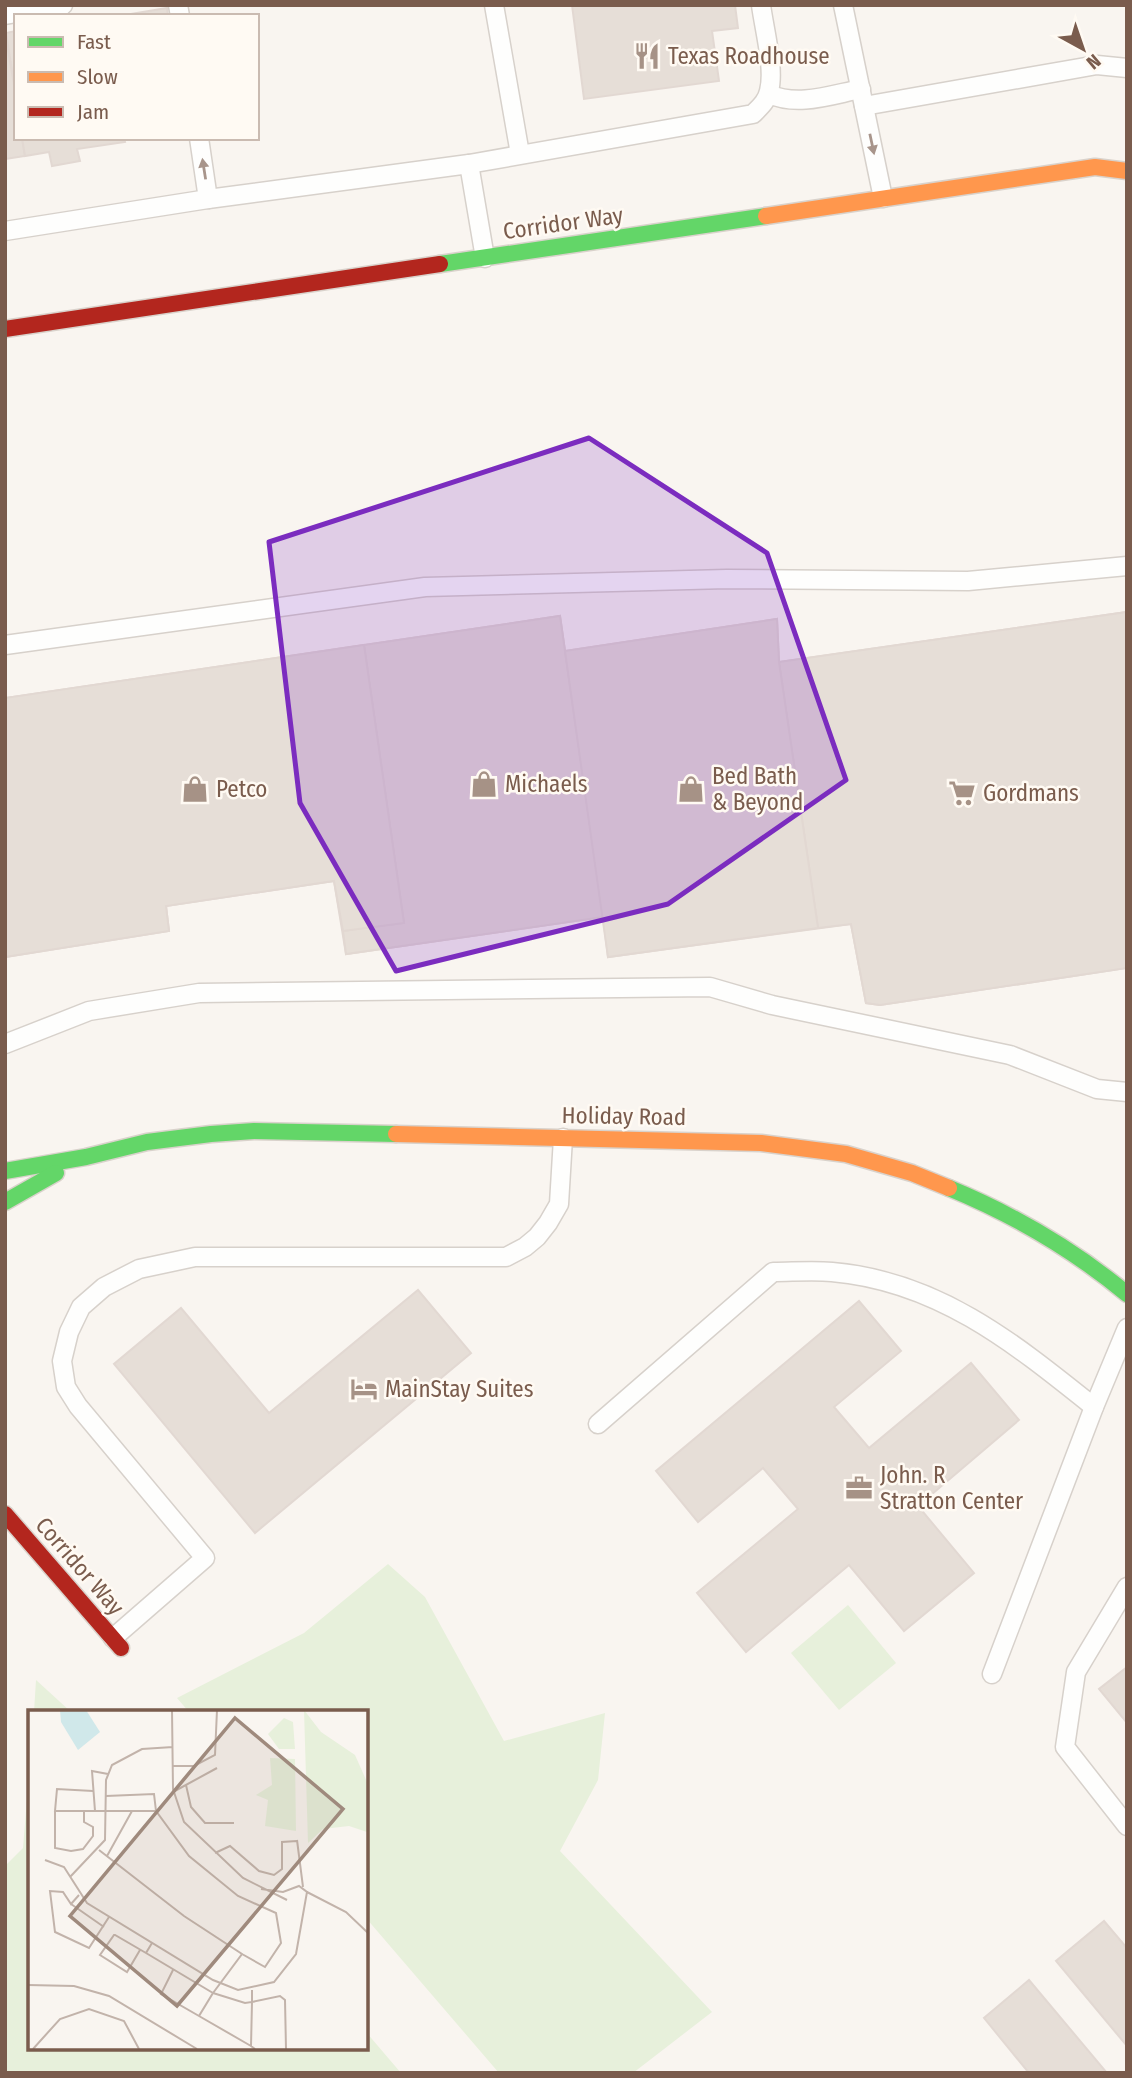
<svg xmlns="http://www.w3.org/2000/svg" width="1132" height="2078" font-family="'Fira Sans Condensed',sans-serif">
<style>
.green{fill:#e7f0db}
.building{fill:#e6ded7;stroke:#e2d8d2;stroke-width:2}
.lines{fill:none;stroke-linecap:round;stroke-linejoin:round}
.lane-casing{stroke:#d7d1cb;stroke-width:21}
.fast-casing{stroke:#d9d2cb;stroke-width:19}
.slow-casing{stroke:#d9d2cb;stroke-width:19}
.jam-casing{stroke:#d9d2cb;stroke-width:19}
.lane{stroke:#fefefd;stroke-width:18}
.fast{stroke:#63d668;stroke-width:16}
.slow{stroke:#ff974d;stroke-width:16}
.jam{stroke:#b3261e;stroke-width:16}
.oneway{fill:#a8958b}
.marked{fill:#7b2cbf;fill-opacity:0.2;stroke:#7b2cbf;stroke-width:5;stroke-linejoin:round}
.labels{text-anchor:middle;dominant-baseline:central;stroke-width:5;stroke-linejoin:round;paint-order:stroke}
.poi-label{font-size:23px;fill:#7a5c4d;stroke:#fffaf3;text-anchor:start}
.street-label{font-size:23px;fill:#7a5c4d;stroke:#fffaf3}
.inset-road{fill:none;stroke:#c2b3aa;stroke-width:2}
.view{fill:#9f8a7d;fill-opacity:0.15;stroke:#9f8a7d;stroke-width:3.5}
.inset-edge{fill:none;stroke:#7a5c4d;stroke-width:3.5}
</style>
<rect width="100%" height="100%" fill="#f9f5f0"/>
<g class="green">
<polygon points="388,1564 425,1597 504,1741 605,1713 598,1780 560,1851 712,2012 633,2073 499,2073 366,1918 366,1712 189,1712 177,1698 304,1633"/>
<polygon points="848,1605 896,1663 839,1710 791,1653"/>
<polygon points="36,1680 71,1712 34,1712"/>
<polygon points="30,1763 30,2048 366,2048 366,2032 401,2073 5,2073 5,1866 23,1848"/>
</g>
<g class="building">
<polygon points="572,5 735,5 738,28 712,31 719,81 584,99"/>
<polygon points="167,8 168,16 119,16"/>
<polygon points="16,31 16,96 6,33"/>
<polygon points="5,33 16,96 16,138 22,138 25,156 5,159"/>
<polygon points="22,138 124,138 125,142 77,149 80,161 52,166 49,152 25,156"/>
<polygon points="1127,612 1127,968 880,1005 866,1003 851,924 608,957 603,917 346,954 334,881 166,906 169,931 5,957 5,698 560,616 565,651 777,619 779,662"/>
<polygon points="1127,612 1127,968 880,1005 866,1003 851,924 818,928 779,662"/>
<polygon points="560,616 603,917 346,954 343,931 404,923 364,645"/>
<polygon points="777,619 779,662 818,928 608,957 565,651"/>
<polygon points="364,645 404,923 343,931 334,881 166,906 169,931 5,957 5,698"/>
<polygon points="418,1290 471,1353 255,1533 114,1364 181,1308 269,1413"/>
<polygon points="859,1301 901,1351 834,1407 869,1448 971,1363 1019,1420 918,1506 974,1573 904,1631 849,1565 746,1652 697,1593 798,1509 763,1468 698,1522 656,1471"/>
<polygon points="1127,1667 1127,1723 1099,1689"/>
<polygon points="1104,1921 1127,1948 1127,2046 1056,1961"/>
<polygon points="1029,1980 1107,2073 1029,2073 984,2018"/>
</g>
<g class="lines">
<defs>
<g id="lane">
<polyline points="178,5 180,16"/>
<polyline points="494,5 520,154"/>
<polyline points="843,5 883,198"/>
<polyline points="5,15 63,5"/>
<path d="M769,94C798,107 830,95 861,89"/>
<polyline points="864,106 1097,65 1127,68"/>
<polyline points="199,138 208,199"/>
<path d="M469,164L753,114C760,107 767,101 769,91C775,69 764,28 761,5"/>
<polyline points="5,231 208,199 469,164 485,258"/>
<polyline points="5,645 425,587 727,579 968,581 1127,566"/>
<polyline points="5,1044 89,1011 199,993 710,987 772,1005 1010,1055 1097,1089 1127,1092"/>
<path d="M598,1424L773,1272C792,1272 813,1270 832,1272C938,1281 1014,1343 1094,1407"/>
<polyline points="1127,1587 1076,1672 1065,1747 1127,1826"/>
<polyline points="113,1638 205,1558 78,1406 66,1387 62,1361 69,1332 81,1307 104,1287 139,1269 195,1257 506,1257 525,1247 537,1237 548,1223 559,1204 563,1138"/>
<polyline points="992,1674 1094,1407 1127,1328"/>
</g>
<g id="fast">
<polyline points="440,264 766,216"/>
<polyline points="5,1171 86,1157 147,1142 211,1134 254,1131 396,1134"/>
<path d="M949,1188C1012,1214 1075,1251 1127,1294"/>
<polyline points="5,1202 56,1173"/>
</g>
<g id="slow">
<polyline points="766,216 1095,167 1127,171"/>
<polyline points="396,1134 761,1143 846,1154 912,1173 949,1188"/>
</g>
<g id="jam">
<polyline points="5,329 440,264"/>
<polyline points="5,1514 121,1648"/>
</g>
</defs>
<use href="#lane" class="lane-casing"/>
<use href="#fast" class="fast-casing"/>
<use href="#slow" class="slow-casing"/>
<use href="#jam" class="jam-casing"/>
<use href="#lane" class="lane"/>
<use href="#fast" class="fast"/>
<use href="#slow" class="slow"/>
<use href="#jam" class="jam"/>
</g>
<defs><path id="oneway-solid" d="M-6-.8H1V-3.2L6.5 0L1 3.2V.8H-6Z" transform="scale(1.75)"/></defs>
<g class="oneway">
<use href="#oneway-solid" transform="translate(872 144) rotate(78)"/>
<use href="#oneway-solid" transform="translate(204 169) rotate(-99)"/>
</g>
<path class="marked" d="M589,438L767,553L846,780L668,904L396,971L300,803L269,542Z"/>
<defs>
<symbol id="restaurant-bare" viewBox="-9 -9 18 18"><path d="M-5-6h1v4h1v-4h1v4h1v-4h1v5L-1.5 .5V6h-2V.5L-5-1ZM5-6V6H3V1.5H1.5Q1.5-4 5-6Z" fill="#a69286" stroke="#fffaf3" stroke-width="2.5" paint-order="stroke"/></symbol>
<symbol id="shop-bare" viewBox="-9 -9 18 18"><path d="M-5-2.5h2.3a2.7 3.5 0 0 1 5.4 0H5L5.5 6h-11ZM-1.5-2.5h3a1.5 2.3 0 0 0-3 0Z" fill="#a69286" stroke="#fffaf3" stroke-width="2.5" paint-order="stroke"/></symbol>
<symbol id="supermarket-bare" viewBox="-9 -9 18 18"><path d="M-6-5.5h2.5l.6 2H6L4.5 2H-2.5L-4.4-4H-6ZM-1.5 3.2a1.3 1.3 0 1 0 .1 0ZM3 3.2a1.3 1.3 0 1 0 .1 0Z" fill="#a69286" stroke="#fffaf3" stroke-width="2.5" paint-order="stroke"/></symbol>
<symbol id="hotel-bare" viewBox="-9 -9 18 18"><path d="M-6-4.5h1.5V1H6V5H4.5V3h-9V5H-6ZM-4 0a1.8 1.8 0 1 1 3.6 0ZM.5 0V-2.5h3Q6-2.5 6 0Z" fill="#a69286" stroke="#fffaf3" stroke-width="2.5" paint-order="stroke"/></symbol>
<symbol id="office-bare" viewBox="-9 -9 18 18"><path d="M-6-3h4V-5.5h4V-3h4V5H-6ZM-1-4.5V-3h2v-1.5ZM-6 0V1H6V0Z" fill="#a69286" stroke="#fffaf3" stroke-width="2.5" paint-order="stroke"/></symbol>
</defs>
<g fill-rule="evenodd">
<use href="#restaurant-bare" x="628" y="37" width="38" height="38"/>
<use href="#shop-bare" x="465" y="765" width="38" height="38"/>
<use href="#shop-bare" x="176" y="770" width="38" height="38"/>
<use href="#shop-bare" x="672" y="770" width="38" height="38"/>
<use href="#supermarket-bare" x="943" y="774" width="38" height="38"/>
<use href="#hotel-bare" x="345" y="1370" width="38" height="38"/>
<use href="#office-bare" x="840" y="1469" width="38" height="38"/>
</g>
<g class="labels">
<g class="poi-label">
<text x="668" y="56">Texas Roadhouse</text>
<text x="712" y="776">Bed Bath<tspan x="712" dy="26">&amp; Beyond</tspan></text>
<text x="505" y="784">Michaels</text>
<text x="216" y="789">Petco</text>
<text x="983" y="793">Gordmans</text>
<text x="385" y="1389">MainStay Suites</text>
<text x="880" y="1475">John. R<tspan x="880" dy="26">Stratton Center</tspan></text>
</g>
<g class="street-label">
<text transform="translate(563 223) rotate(-8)">Corridor Way</text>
<text transform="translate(624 1116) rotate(1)">Holiday Road</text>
<text transform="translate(80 1566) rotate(49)">Corridor Way</text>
</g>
</g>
<g transform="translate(28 1710)">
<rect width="340" height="340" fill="#f9f5f0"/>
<path d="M276,0L293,22L327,45L339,72V122L321,116L295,119L280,133ZM256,8L265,12L267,39H251L240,24ZM242,48L267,49L268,121L237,116L240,90L228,85L244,75Z" fill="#e7f0db"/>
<path d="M32,0H58L72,22L50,40L33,12Z" fill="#d0e8ea"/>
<path class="inset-road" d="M144,0L145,79L156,112L215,168L259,190M144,56H166L187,45L189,0M158,75L163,97L177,113H206M65,81L29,79L27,101H128L161,146L210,186L248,203L253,233L237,257L214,244M145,82L189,58M78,86L126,84L128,101M67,101L64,61L80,64M27,102V138L43,141L55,139L65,126V117L56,112V101M269,130L275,177M71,140L156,206L214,244L185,283L118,243L124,233M187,143L202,136L231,161L246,165L254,159V132L269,131M79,146L104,101M17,150L36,157L59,193L185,270L210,280L246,272L268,244L279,182L271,176L255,182L233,179M42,167L77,130L78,70L84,55L114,39L145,37M279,182L318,202L340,223M51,185L43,194L35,182L22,181L27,222L61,238L81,207M43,194L76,217M112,240L99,262L72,245L86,225H87L118,243M145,260L133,284L171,306M0,275L46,276L81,286L169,339M223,336L171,306L185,283L217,293L224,292V280M5,339L32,309L61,299L96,311L111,339M227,339L223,336L224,292L252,286L257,290L258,339"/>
<path class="view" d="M207,8L315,99L149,296L42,206Z"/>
<rect width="340" height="340" class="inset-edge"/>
</g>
<rect width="1132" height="2078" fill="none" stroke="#7a5c4d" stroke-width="14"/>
<rect x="14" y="14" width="245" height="126" fill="#fffaf3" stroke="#cabbb1" stroke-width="2"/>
<rect x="28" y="37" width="35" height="10" fill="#63d668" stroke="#cabbb1" stroke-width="2"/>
<text x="77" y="49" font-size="21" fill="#7a5c4d">Fast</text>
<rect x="28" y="72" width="35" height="10" fill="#ff974d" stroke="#cabbb1" stroke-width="2"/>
<text x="77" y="84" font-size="21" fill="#7a5c4d">Slow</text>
<rect x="28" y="107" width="35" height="10" fill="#b3261e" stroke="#cabbb1" stroke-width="2"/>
<text x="77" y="119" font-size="21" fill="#7a5c4d">Jam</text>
<g transform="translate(1083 49) rotate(140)" stroke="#fffaf3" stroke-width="5" paint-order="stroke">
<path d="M0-5L12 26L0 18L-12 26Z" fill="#7a5c4d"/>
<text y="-10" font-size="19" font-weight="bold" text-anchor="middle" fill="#7a5c4d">N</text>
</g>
</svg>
